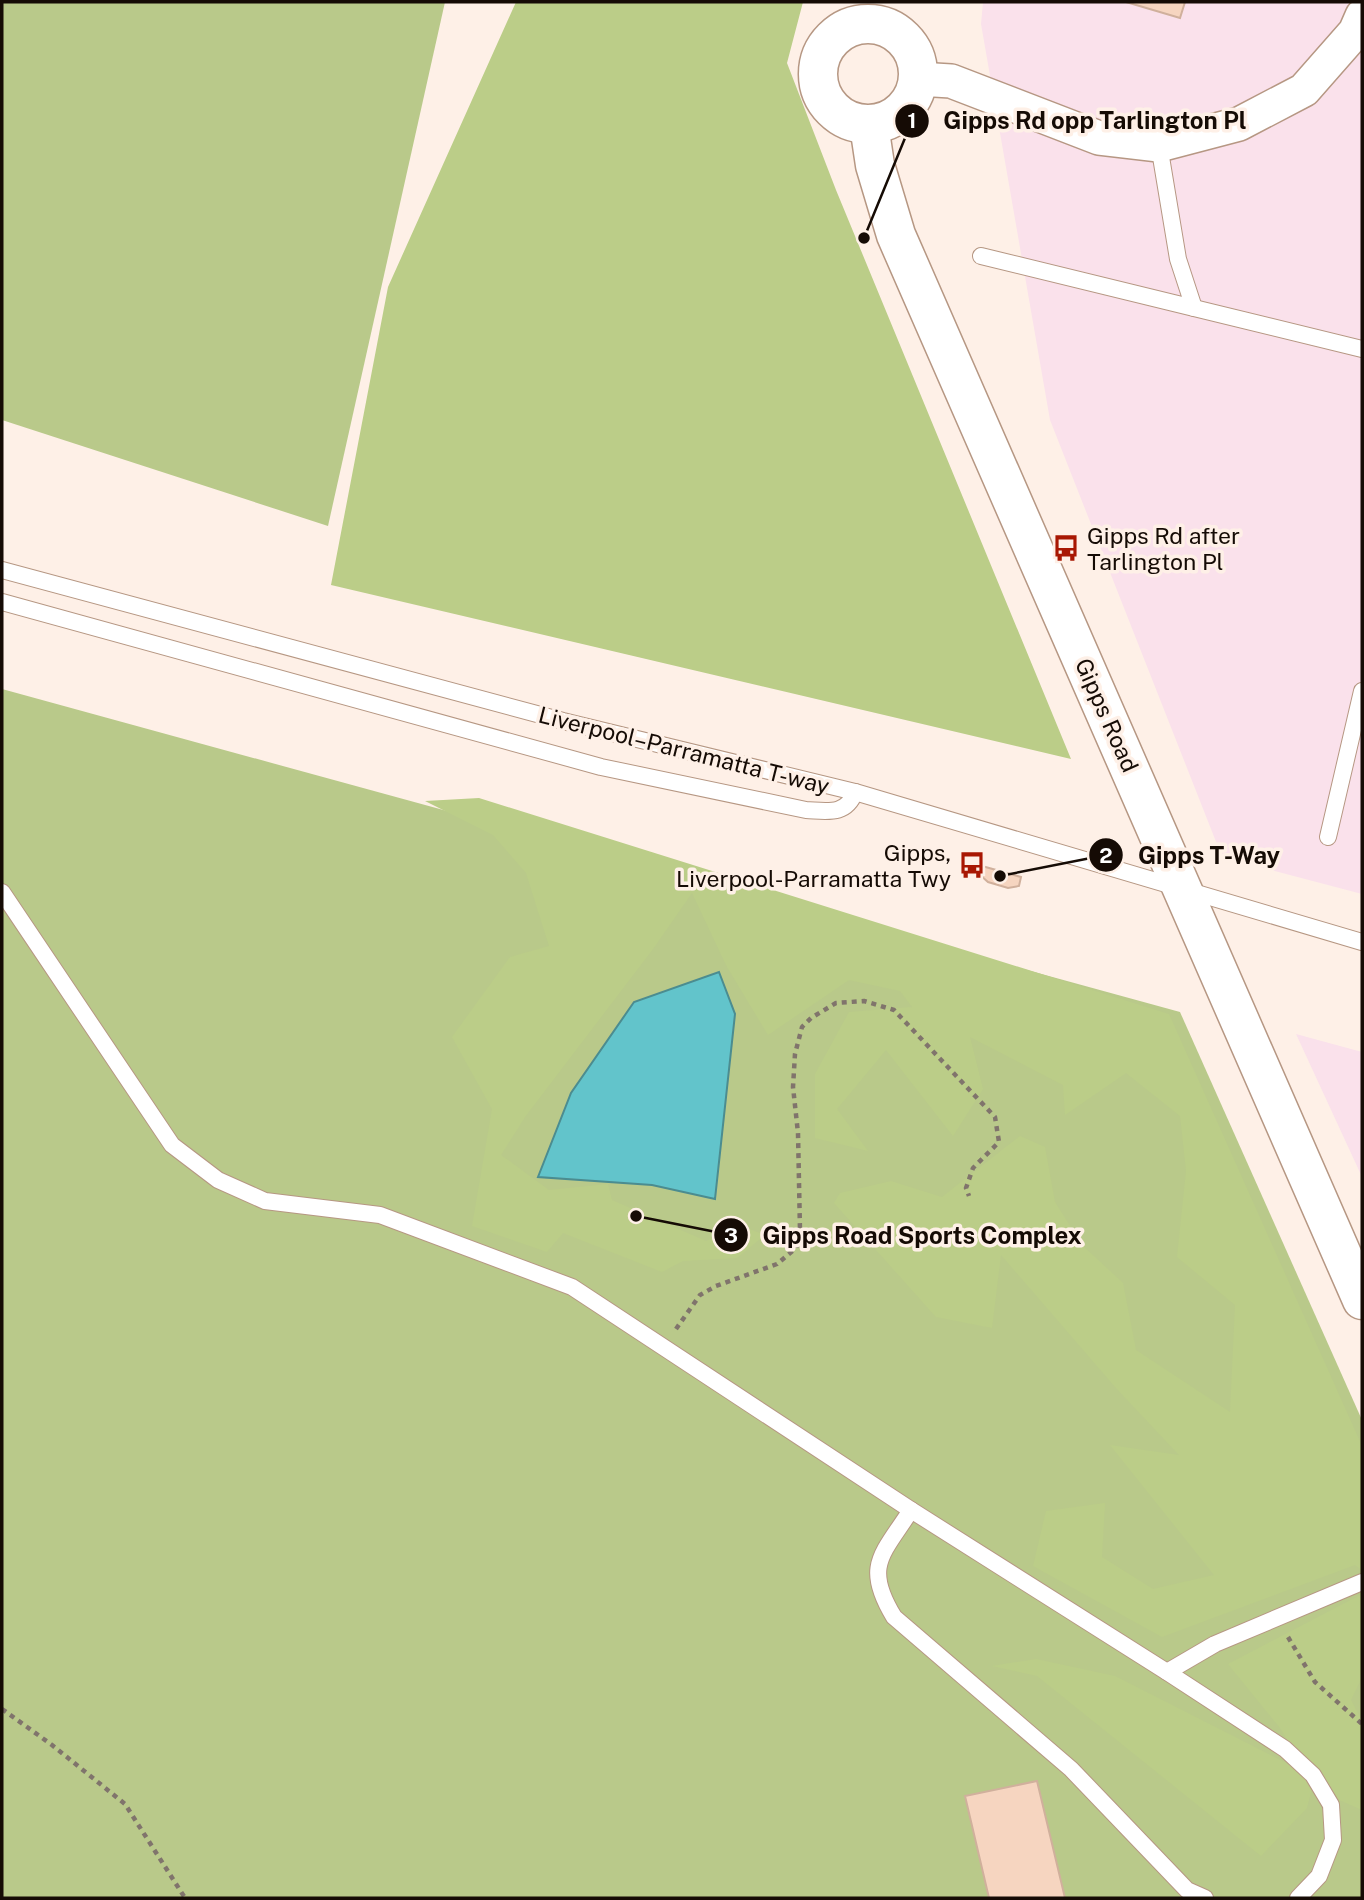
<svg xmlns="http://www.w3.org/2000/svg" width="1364" height="1900" font-family="'Public Sans',sans-serif">
<style>
.industrial{fill:#fae1eb}
.green{fill:#b9c98a}
.forest{fill:#bbcd88}
.water{fill:#62c4cb;stroke:#4b8c90;stroke-width:2}
.building{fill:#f6d5c0;stroke:#d0b09c;stroke-width:2}
.lines{fill:none;stroke-linecap:round;stroke-linejoin:round}
.service-casing{stroke:#b69783;stroke-width:18}
.minor-casing{stroke:#b69783;stroke-width:36}
.secondary-casing{stroke:#b69783;stroke-width:41}
.path{stroke:#80746c;stroke-width:4.5;stroke-dasharray:5 5;stroke-linecap:butt}
.service{stroke:#fff;stroke-width:16}
.minor{stroke:#fff;stroke-width:33}
.secondary{stroke:#fff;stroke-width:38}
.labels{text-anchor:middle;dominant-baseline:central;stroke-width:7;stroke-linejoin:round;paint-order:stroke}
.poi-label{font-size:23px;fill:#150b05;stroke:#fef0e7;text-anchor:start}
.street-label{font-size:23px;fill:#150b05;stroke:#fef0e7}
.leader{fill:none;stroke:#150b05;stroke-width:2.5}
.callout-dot{fill:#150b05;stroke:#fef0e7;stroke-width:2.5}
.mark-label{font-size:21px;text-anchor:middle;font-weight:bold;fill:#fff}
.callout-label{font-size:24px;text-anchor:middle;font-weight:bold;fill:#150b05;stroke:#fef0e7;stroke-width:7;stroke-linejoin:round;paint-order:stroke}
</style>
<rect width="100%" height="100%" fill="#fef0e7"/>
<g class="industrial">
<polygon points="983,2 1362,2 1362,894 1222,857 1050,420 981,24"/>
<polygon points="1296,1034 1362,1052 1362,1177"/>
</g>
<g class="green">
<polygon points="2,2 445,2 328,526 2,420"/>
<polygon points="2,689 1180,1012 1362,1420 1362,1898 2,1898"/>
</g>
<g class="forest">
<polygon points="516,2 803,2 787,63 836,190 1071,759 331,585 388,287"/>
<polygon points="479,798 1169,1014 1362,1446 1362,1570 1355,1565 1162,1637 1033,1566 1046,1511 1105,1503 1102,1557 1153,1589 1214,1575 1110,1445 1179,1455 1116,1388 1001,1255 992,1328 936,1317 834,1203 840,1193 891,1181 942,1197 1020,1136 1045,1147 1055,1202 1082,1245 1123,1283 1136,1350 1230,1412 1235,1305 1177,1257 1186,1171 1180,1116 1126,1073 1065,1115 1063,1085 970,1037 983,1089 953,1136 886,1050 837,1109 868,1151 815,1138 815,1074 849,1012 912,1007 900,991 849,980 768,1035 727,967 692,893 653,949 525,1117 501,1155 549,1190 608,1184 612,1200 706,1241 741,1226 765,1235 737,1258 683,1261 662,1272 563,1233 547,1252 472,1226 492,1109 452,1037 510,957 549,946 526,873 493,835 425,801"/>
<polygon points="1362,1594 1362,1677 1351,1700 1362,1721 1362,1810 1312,1788 1307,1808 1261,1856 1037,1676 992,1666 1036,1659 1115,1676 1308,1774 1280,1728 1228,1664"/>
</g>
<polygon class="water" points="719,972 735,1014 715,1199 652,1185 538,1177 571,1093 634,1002"/>
<g class="building">
<polygon points="1126,2 1185,2 1180,18"/>
<polygon points="982,866 1021,877 1019,886 1008,888 988,882 980,875"/>
<polygon points="1037,1781 1065,1898 989,1898 965,1796"/>
</g>
<g class="lines">
<defs>
<g id="service">
<polyline points="981,256 1194,308 1178,259 1159,145"/>
<polyline points="1194,308 1362,349"/>
<polyline points="2,570 563,721 855,792 1362,942"/>
<path d="M2,602L601,767L806,810C827,811 846,816 855,792"/>
<polyline points="1328,837 1362,691"/>
<polyline points="2,892 172,1145 218,1180 265,1201 380,1215 572,1287 911,1510 1167,1672 1285,1749 1313,1775 1331,1805 1333,1840 1319,1876 1298,1898"/>
<path d="M911,1510C882,1555 863,1566 894,1617L1071,1769L1187,1890L1205,1898"/>
<polyline points="1167,1672 1215,1644 1362,1582"/>
</g>
<polyline id="minor" points="918,79 951,81 1099,138 1159,145 1239,124 1304,90 1355,32 1362,16"/>
<g id="secondary">
<circle cx="868" cy="74" r="50"/>
<polyline points="869,125 875,165 896,235 1362,1300"/>
</g>
</defs>
<use href="#service" class="service-casing"/>
<use href="#minor" class="minor-casing"/>
<use href="#secondary" class="secondary-casing"/>
<g class="path">
<polyline points="676,1329 700,1295 716,1286 777,1264 796,1248 800,1231 798,1133 793,1087 795,1054 802,1027 811,1018 836,1003 864,1001 894,1010 995,1117 999,1142 973,1168 966,1188 969,1196"/>
<polyline points="1288,1637 1315,1682 1362,1724"/>
<polyline points="2,1709 52,1745 125,1804 185,1898"/>
</g>
<use href="#service" class="service"/>
<use href="#minor" class="minor"/>
<use href="#secondary" class="secondary"/>
</g>
<defs>
<symbol id="bus-bare" viewBox="-9 -9 18 18"><path d="M-5-6H5V4H4V6H2V4H-2V6H-4V4H-5ZM-3.5-4V0h7V-4ZM-3.5 1.2v1.5H-2V1.2ZM2 1.2v1.5H3.5V1.2Z" fill="#a81703" stroke="#fef0e7" stroke-width="2.5" paint-order="stroke"/></symbol>
</defs>
<g fill-rule="evenodd">
<use href="#bus-bare" x="1047" y="529" width="38" height="38"/>
<use href="#bus-bare" x="953" y="846" width="38" height="38"/>
</g>
<g class="labels">
<g class="poi-label">
<text x="1087" y="535">Gipps Rd after<tspan x="1087" dy="26">Tarlington Pl</tspan></text>
<text x="951" y="852" text-anchor="end">Gipps,<tspan x="951" dy="26">Liverpool-Parramatta Twy</tspan></text>
</g>
<g class="street-label">
<text transform="translate(1107 715) rotate(66)">Gipps Road</text>
<text transform="translate(684 750) rotate(14)">Liverpool–Parramatta T-way</text>
</g>
</g>
<path class="leader" d="M864 238L912 121M1000 876L1106 855M636 1216L731 1235"/>
<g class="callout-dot">
<circle cx="864" cy="238" r="7"/>
<circle cx="1000" cy="876" r="7"/>
<circle cx="636" cy="1216" r="7"/>
<circle cx="912" cy="121" r="18"/>
<circle cx="1106" cy="855" r="18"/>
<circle cx="731" cy="1235" r="18"/>
</g>
<g class="mark-label">
<text x="912" y="128">1</text>
<text x="1106" y="863">2</text>
<text x="731" y="1243">3</text>
</g>
<g class="callout-label">
<text x="1095" y="129">Gipps Rd opp Tarlington Pl</text>
<text x="1209" y="864">Gipps T-Way</text>
<text x="922" y="1244">Gipps Road Sports Complex</text>
</g>
<rect width="1364" height="1900" fill="none" stroke="#150b05" stroke-width="7"/>
</svg>
